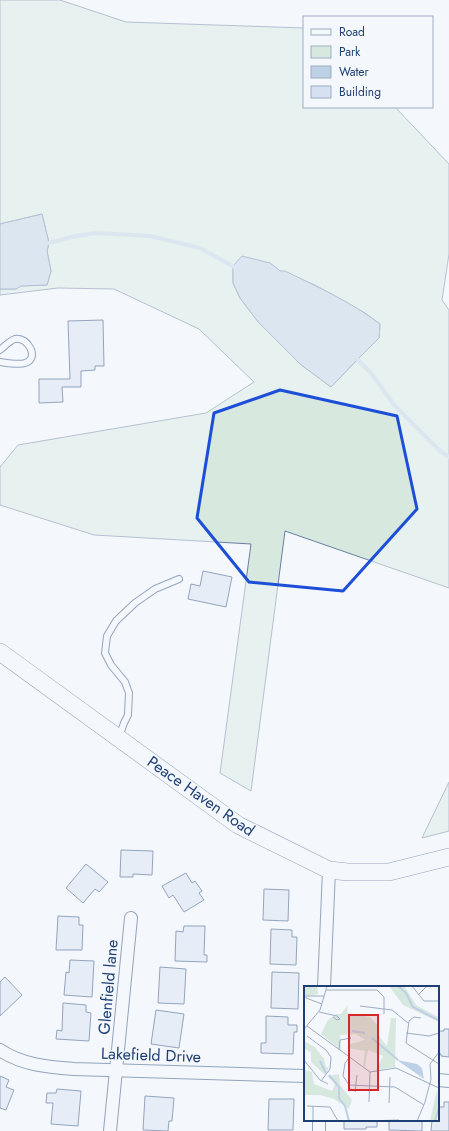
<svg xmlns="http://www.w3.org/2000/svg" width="449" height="1131" font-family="Jost,sans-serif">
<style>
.green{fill:#d7e8df;stroke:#687fa3;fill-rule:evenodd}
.water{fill:#bed0e5;stroke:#687fa3}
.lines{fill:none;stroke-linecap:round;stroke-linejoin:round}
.stream{stroke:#bed0e5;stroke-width:4}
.building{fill:#d5e0f0;stroke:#1d3f73}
.lane-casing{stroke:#1d3f73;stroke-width:8}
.street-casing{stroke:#1d3f73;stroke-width:14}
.secondary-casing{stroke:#1d3f73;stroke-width:18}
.lane{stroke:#f4f7fb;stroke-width:6}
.street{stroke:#f4f7fb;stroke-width:12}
.secondary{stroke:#f4f7fb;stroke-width:17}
.marked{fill:none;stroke:#1d4ed8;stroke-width:3;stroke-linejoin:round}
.labels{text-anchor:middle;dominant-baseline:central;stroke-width:3;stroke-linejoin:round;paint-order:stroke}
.street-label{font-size:16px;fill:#1d3f73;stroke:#f4f7fb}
.inset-river{fill:none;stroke:#bed0e5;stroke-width:2}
.inset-road{fill:none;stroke:#9eadc5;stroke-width:1}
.view{fill:#d62828;fill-opacity:0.15;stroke:#d62828;stroke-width:2}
.inset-edge{fill:none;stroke:#1d3f73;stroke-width:2}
</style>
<rect width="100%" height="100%" fill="#f4f7fb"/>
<g class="green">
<path d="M0,0H60L126,22L304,28V107H395L449,164V254L442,300L449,310V588L285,531L251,791L220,773L251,544L94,535L0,505V467L18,445L206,413L254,382L199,329L114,289L58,288L0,295V289H16L21,286L47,285L51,271L47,251L49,243L42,214L0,224ZM270,263L280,271L315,285L365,313L380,324L379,338L358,359L331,387L300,364L259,323L240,298L233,283V266Z"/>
<polygon points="449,782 449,831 422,838"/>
</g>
<g class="water">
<polygon points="42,214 49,243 47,251 51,271 47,285 21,286 16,289 0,289 0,224"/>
<path d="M242,256L270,263L280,271H285C318,287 351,302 380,324L379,338L358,359L331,387L300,364L259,323L240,298L233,283V266Z"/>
</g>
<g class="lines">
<g class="stream">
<polyline points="49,243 76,236 95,233 150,236 200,248 236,268"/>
<polyline points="354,356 371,373 395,406 440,451 449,457"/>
</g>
</g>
<g class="building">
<polygon points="103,320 104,366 95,366 95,370 81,371 81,387 62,387 63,402 39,403 39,379 70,379 68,321"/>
<polygon points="203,571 232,577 226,607 188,599 191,584 200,586"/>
<polygon points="121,850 153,851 152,875 133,874 133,877 120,877"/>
<polygon points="86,864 108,882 99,892 95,889 83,903 66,888"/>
<polygon points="186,873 192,883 195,881 202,891 199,893 204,900 184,912 173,895 169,898 162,886"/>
<polygon points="264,889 289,890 288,921 263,920"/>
<polygon points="58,916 79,917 79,925 83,925 82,950 56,950"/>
<polygon points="184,926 205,926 204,955 207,955 207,962 175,961 176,931 183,932"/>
<polygon points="271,929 292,930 292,937 297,937 296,965 270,964"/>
<polygon points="70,960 94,961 92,997 64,995 66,972 69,973"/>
<polygon points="160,967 186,969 184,1004 158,1003"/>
<polygon points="272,972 299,973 298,1009 271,1008"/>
<polygon points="5,977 22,995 0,1016 0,982"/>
<polygon points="63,1003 86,1005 86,1012 91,1013 89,1041 56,1039 57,1030 62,1031"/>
<polygon points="156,1010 184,1014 179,1048 151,1044"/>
<polygon points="266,1016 288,1017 288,1025 297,1025 297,1032 294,1032 293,1054 261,1053 261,1043 266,1043"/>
<polygon points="444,1029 449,1029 449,1057 441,1056 441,1054 438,1053 438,1031 444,1031"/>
<polygon points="0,1076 9,1080 6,1087 14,1090 6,1110 0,1108"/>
<polygon points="57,1089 81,1091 78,1126 51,1124 53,1103 46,1103 47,1093 56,1093"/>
<polygon points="145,1096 174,1098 172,1121 169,1121 168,1131 143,1130"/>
<polygon points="269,1099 294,1099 293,1130 268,1130"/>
<polygon points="444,1102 449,1102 449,1131 431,1131 432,1120 438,1120 438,1107 444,1107"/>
<polygon points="344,1120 377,1120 377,1127 366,1127 366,1129 344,1129"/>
<polygon points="389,1120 422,1120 422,1131 389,1130"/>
</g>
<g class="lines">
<defs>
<g id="lane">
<path d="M0,350C5,346 9,341 15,339C28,336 40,359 25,363C19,365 7,363 0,362"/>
<polyline points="119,737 124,723 128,715 129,693 125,682 111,665 105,653 107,636 116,621 135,603 155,589 179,579"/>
</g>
<g id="street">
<polyline points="324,987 329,870"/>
<path d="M0,1050C22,1065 48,1067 74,1069L305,1076"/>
<polyline points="438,1080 449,1081"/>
<polyline points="110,1131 131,918"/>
<polyline points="319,1131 319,1120"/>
</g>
<polyline id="secondary" points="0,652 238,825 329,870 348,872 389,872 449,857"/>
</defs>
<use href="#lane" class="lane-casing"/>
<use href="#street" class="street-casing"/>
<use href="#secondary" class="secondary-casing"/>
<use href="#lane" class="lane"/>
<use href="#street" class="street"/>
<use href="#secondary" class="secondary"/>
</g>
<path d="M0 0H449V1131H0ZM280,390L397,416L417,509L343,591L249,582L197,518L214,413Z" fill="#f4f7fb" fill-opacity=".55" fill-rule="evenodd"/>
<path class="marked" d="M280,390L397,416L417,509L343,591L249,582L197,518L214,413Z"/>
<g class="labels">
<g class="street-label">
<text transform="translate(201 796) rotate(35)">Peace Haven Road</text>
<text transform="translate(108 987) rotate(-85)">Glenfield lane</text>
<text transform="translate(151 1055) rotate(2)">Lakefield Drive</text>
</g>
</g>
<g transform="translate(304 986)">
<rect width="135" height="135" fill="#f4f7fb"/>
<path d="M0,0H13L14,8L0,11ZM85,0H100L112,19L134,31L133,35L99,19ZM44,19L43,27L66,31L75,41L74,49L83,60L87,32H92L91,81L72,84L79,70L64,64L61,81L59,80L61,65L43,62L46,58L61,54L52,48L36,49L37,64L17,48L24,34L32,28H37ZM0,55L11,61L20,73L22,81L25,82L21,89L7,76V66L1,63ZM1,84L8,86L10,98L28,105L31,98L23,90L35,88L36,99L48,114L45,123L30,113L16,109H0ZM133,104L135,117L133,129L130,135H126Z" fill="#d7e8df"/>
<path d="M93,74L113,78L118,82L120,93Z" fill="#bed0e5"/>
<path class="inset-river" d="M94,0L102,7L109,21L134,34M48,45L61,47M68,52L94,74M16,75L22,87M25,89L35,101V112L41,120L45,135M131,135L135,122"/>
<path class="inset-road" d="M108,0L120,15H135M22,4H73L80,11V28M114,9L123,0M18,18L2,12V10H20M56,20L88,24L104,37M15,26L33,30L36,33L33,34L29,31M117,32L110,31L105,35L102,57L135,78M3,40L66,86L92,82L135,102M0,43L16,24L23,0M102,47L125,50L135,47M3,50L22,64L27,71L26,83L17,95M35,64L36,54L47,52L44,53M45,72L41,77L39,90L45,99L91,101L120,119M0,74L16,94L24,98M51,106L53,89M65,116L66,86M85,117L86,91M3,120L26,121L34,135M9,120V135M61,135L95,134M113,135L121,116L127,93L126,78L135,66"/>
<path class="view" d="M45,29H74V104H45Z"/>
<rect width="135" height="135" class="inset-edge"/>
</g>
<rect x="303" y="16" width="130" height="92" fill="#f4f7fb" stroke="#9eadc5"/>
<rect x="311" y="29" width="20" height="6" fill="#f4f7fb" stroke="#9eadc5"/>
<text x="339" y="36" font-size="12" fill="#1d3f73">Road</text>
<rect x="311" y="46" width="20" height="12" fill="#d7e8df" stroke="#9eadc5"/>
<text x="339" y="56" font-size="12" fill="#1d3f73">Park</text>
<rect x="311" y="66" width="20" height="12" fill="#bed0e5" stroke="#9eadc5"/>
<text x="339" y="76" font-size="12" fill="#1d3f73">Water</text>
<rect x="311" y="86" width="20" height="12" fill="#d5e0f0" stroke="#9eadc5"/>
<text x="339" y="96" font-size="12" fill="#1d3f73">Building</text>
</svg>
